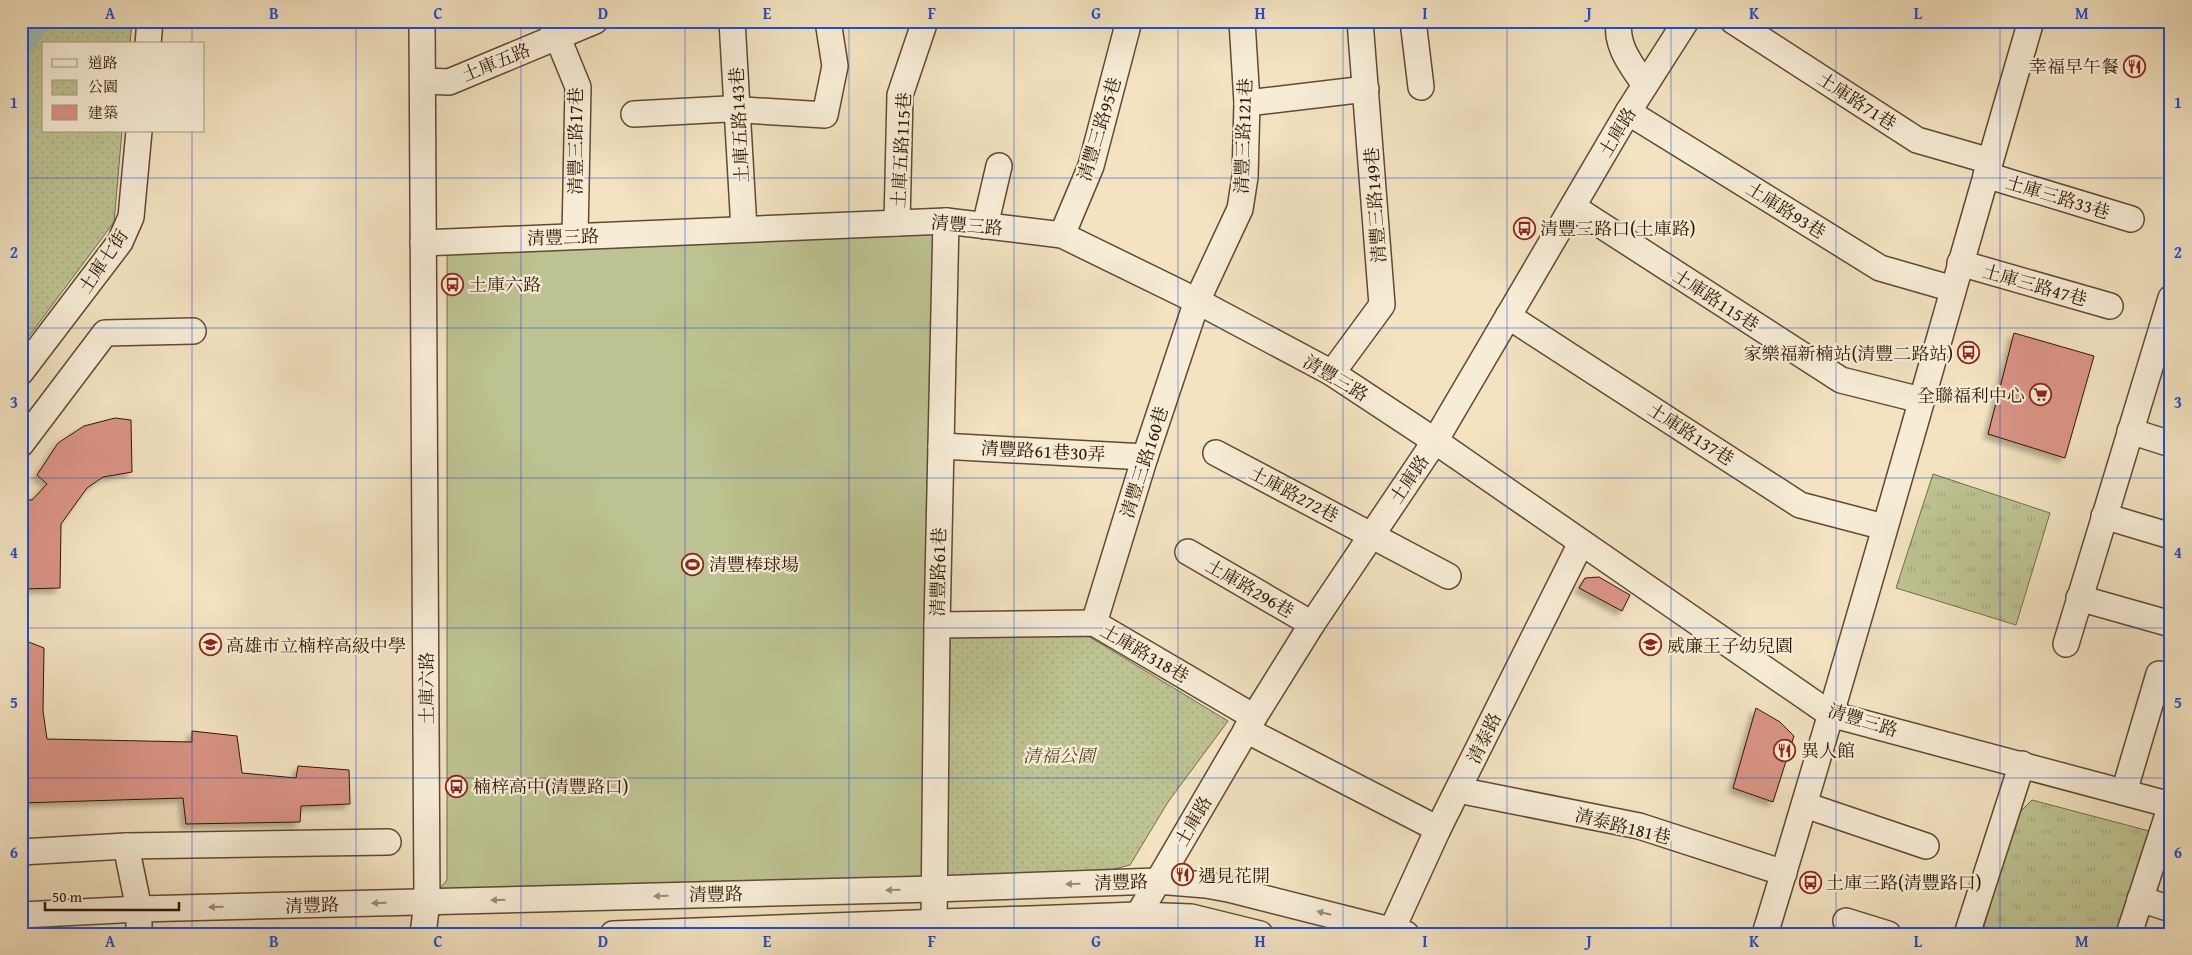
<svg xmlns="http://www.w3.org/2000/svg" width="2192" height="955" font-family="'Gentium Book Plus','Noto Serif TC',serif">
<style>
.grass{fill:url(#grass-tufts);stroke:#766c4a}
.park{fill:url(#park-dots);stroke:#766c4a}
.garden{fill:#bdc392;stroke:#766c4a}
.lines{fill:none;stroke-linecap:round;stroke-linejoin:round}
.river{stroke:#9bbeb6;stroke-width:32}
.building{fill:#da9485;stroke:#301603;filter:url(#shadow)}
.minor-casing{stroke:#614932;stroke-width:28}
.minor{stroke:#f7edd7;stroke-width:25}
.oneway{fill:#9d8c78}
.grid{fill:none;stroke:#1d4ed8;stroke-width:1;stroke-opacity:0.55}
.labels{text-anchor:middle;dominant-baseline:central;stroke-width:4.5;stroke-linejoin:round;paint-order:stroke}
.street-label{font-size:18px;fill:#301603;stroke:#f7edd7}
.poi-label{font-size:18px;fill:#301603;stroke:#f7edd7;text-anchor:start}
.park-label{font-size:18px;font-style:italic;fill:#5a4a2e;stroke:#f7edd7}
.neatline{fill:none;stroke:#1d4ed8;stroke-width:2}
.grid-label{font-size:16px;text-anchor:middle;font-weight:bold;fill:#1d4ed8}
</style>
<defs>
<pattern id="grass-tufts" width="24" height="20" patternUnits="userSpaceOnUse" patternTransform="scale(1.25)"><rect width="24" height="20" fill="#bdc392"/><path d="M3 7l-1-3M5 7V3M7 7l1-3M15 17l-1-3M17 17v-4M19 17l1-3" fill="none" stroke="#a3a77c"/></pattern>
<pattern id="park-dots" width="8" height="8" patternUnits="userSpaceOnUse" patternTransform="scale(1.25)"><rect width="8" height="8" fill="#bdc392"/><path d="M2 2h.1M6 6h.1" fill="none" stroke="#a3a77c" stroke-width="1.8" stroke-linecap="round"/></pattern>
<filter id="shadow"><feDropShadow dx="-4.5" dy="4.5" stdDeviation="2.5" flood-color="#0004"/></filter>
</defs>
<rect width="100%" height="100%" fill="#f3e3c1"/>
<filter id="stains"><feTurbulence type="fractalNoise" baseFrequency=".004" numOctaves="4"/><feColorMatrix values="0 0 0 0 .2 0 0 0 0 .09 0 0 0 0 .02 0 0 0 .5 -.17"/></filter>
<radialGradient id="worn" r=".72"><stop offset=".6" stop-color="#630" stop-opacity="0"/><stop offset="1" stop-color="#630" stop-opacity=".3"/></radialGradient>
<g class="grass">
<polygon points="1933,474 2050,513 2016,625 1896,588"/>
<polygon points="2032,800 2153,832 2122,934 1987,934 1984,926 2016,816"/>
</g>
<g class="park">
<polygon points="21,21 132,21 130,44 44,44 44,131 122,131 114,222 21,347"/>
<polygon points="948,636 1088,636 1228,721 1168,802 1130,865 1107,871 1085,871 934,889"/>
</g>
<polygon class="garden" points="946,221 934,889 428,902 447,880 447,249"/>
<g class="lines">
<polyline class="river" points="21,40 33,21"/>
</g>
<g class="building">
<polygon points="2014,333 2094,356 2065,458 1988,434"/>
<polygon points="115,418 131,420 132,472 103,477 87,488 61,524 60,588 21,589 21,499 32,500 47,484 37,475 58,443 84,426"/>
<polygon points="1599,577 1630,595 1622,611 1579,588 1585,578"/>
<polygon points="21,639 44,648 43,711 47,739 192,742 192,731 237,736 242,773 296,778 298,766 349,770 350,804 301,806 300,822 186,824 183,798 21,803"/>
<polygon points="1756,708 1780,722 1794,736 1773,802 1733,788"/>
</g>
<g class="lines">
<defs>
<g id="minor">
<polyline points="422,21 427,902 423,934"/>
<polyline points="551,21 578,87 575,236"/>
<polyline points="732,21 744,229"/>
<polyline points="1413,21 1421,87"/>
<path d="M1619,21C1615,46 1632,66 1645,85"/>
<polyline points="1733,21 1917,140 1990,161"/>
<polyline points="148,44 150,21"/>
<polyline points="424,81 449,82 595,21"/>
<polyline points="1247,103 1366,89"/>
<polyline points="1628,112 1880,268 1953,289"/>
<polyline points="634,114 727,109 825,115 835,66 828,21"/>
<polyline points="1986,175 2131,219"/>
<polyline points="1573,207 1841,380 1921,400"/>
<polyline points="897,223 900,95 925,21"/>
<polyline points="985,226 999,166"/>
<polyline points="1062,235 1091,166 1129,21"/>
<polyline points="423,243 946,221 1062,235 1197,301 1332,373 1435,441 1830,714 2171,805"/>
<polyline points="1960,263 2110,306"/>
<polyline points="1508,316 1800,505 1884,527"/>
<polyline points="21,372 120,242 131,217 139,131"/>
<polyline points="1332,373 1382,305 1360,21"/>
<polyline points="2130,431 2171,444"/>
<polyline points="21,444 105,333 193,331"/>
<polyline points="941,446 1145,457"/>
<polyline points="1216,453 1448,576"/>
<polyline points="2104,516 2171,536"/>
<polyline points="1188,552 1312,624"/>
<polyline points="2079,598 2171,624"/>
<polyline points="1094,623 1145,457 1197,301 1240,209 1245,177 1247,103 1242,21"/>
<polyline points="937,625 1094,623 1254,717"/>
<polyline points="2066,644 2171,298"/>
<polyline points="1246,730 1438,829"/>
<polyline points="1458,790 1639,826 1784,873"/>
<polyline points="2124,792 2159,674"/>
<polyline points="1805,805 1926,846"/>
<polyline points="126,846 139,909 139,934"/>
<polyline points="21,852 126,846 388,842"/>
<polyline points="2140,899 2171,909"/>
<polyline points="21,915 139,909 934,889 1157,881 1206,885 1228,889 1406,934"/>
<polyline points="1846,921 1888,934"/>
<polyline points="934,923 937,625 946,221"/>
<polyline points="613,934 1137,915 1191,917 1260,934"/>
<polyline points="1127,934 1254,717 1312,624 1435,441 1628,112 1686,21"/>
<polyline points="1390,934 1438,829 1581,543"/>
<path d="M1765,934C1858,631 1942,325 2031,21"/>
<polyline points="1967,934 2022,764"/>
<polyline points="2129,934 2171,805"/>
</g>
</defs>
<use href="#minor" class="minor-casing"/>
<use href="#minor" class="minor"/>
</g>
<defs><path id="oneway-solid" d="M-6-.8H1V-3.2L6.5 0L1 3.2V.8H-6Z" transform="scale(1.25)"/></defs>
<g class="oneway">
<use href="#oneway-solid" transform="translate(1073 884) rotate(178)"/>
<use href="#oneway-solid" transform="translate(893 890) rotate(179)"/>
<use href="#oneway-solid" transform="translate(661 896) rotate(179)"/>
<use href="#oneway-solid" transform="translate(498 900) rotate(179)"/>
<use href="#oneway-solid" transform="translate(379 903) rotate(178)"/>
<use href="#oneway-solid" transform="translate(216 907) rotate(178)"/>
<use href="#oneway-solid" transform="translate(1324 913) rotate(-166)"/>
</g>
<path class="grid" d="M192,21V44M356,21V934M521,21V934M685,21V934M849,21V934M1014,21V934M1178,21V934M1343,21V934M1507,21V934M1671,21V934M1836,21V934M2000,21V934M192,131V934M21,178H2171M21,328H2171M21,478H2171M21,628H2171M21,778H2171"/>
<defs>
<symbol id="restaurant-ring" viewBox="-11 -11 22 22"><circle r="9.5" fill="#f7edd7" stroke="#8f2418" stroke-width="1.5"/><path d="M-5-6h1v4h1v-4h1v4h1v-4h1v5L-1.5 .5V6h-2V.5L-5-1ZM5-6V6H3V1.5H1.5Q1.5-4 5-6Z" fill="#8f2418"/></symbol>
<symbol id="bus-ring" viewBox="-11 -11 22 22"><circle r="9.5" fill="#f7edd7" stroke="#8f2418" stroke-width="1.5"/><path d="M-5-6H5V4H4V6H2V4H-2V6H-4V4H-5ZM-3.5-4V0h7V-4ZM-3.5 1.2v1.5H-2V1.2ZM2 1.2v1.5H3.5V1.2Z" fill="#8f2418"/></symbol>
<symbol id="supermarket-ring" viewBox="-11 -11 22 22"><circle r="9.5" fill="#f7edd7" stroke="#8f2418" stroke-width="1.5"/><path d="M-6-5.5h2.5l.6 2H6L4.5 2H-2.5L-4.4-4H-6ZM-1.5 3.2a1.3 1.3 0 1 0 .1 0ZM3 3.2a1.3 1.3 0 1 0 .1 0Z" fill="#8f2418"/></symbol>
<symbol id="stadium-ring" viewBox="-11 -11 22 22"><circle r="9.5" fill="#f7edd7" stroke="#8f2418" stroke-width="1.5"/><path d="M0-5a6.5 5 0 1 0 0 10a6.5 5 0 1 0 0-10ZM-3.5-1.8h7v3.6h-7Z" fill="#8f2418"/></symbol>
<symbol id="school-ring" viewBox="-11 -11 22 22"><circle r="9.5" fill="#f7edd7" stroke="#8f2418" stroke-width="1.5"/><path d="M0-5L7-2L0 1L-7-2ZM-4 1L0 2.5L4 1V4Q0 6-4 4Z" fill="#8f2418"/></symbol>
</defs>
<g fill-rule="evenodd">
<use href="#restaurant-ring" x="2122" y="54" width="25" height="25"/>
<use href="#bus-ring" x="1512" y="216" width="25" height="25"/>
<use href="#bus-ring" x="440" y="272" width="25" height="25"/>
<use href="#bus-ring" x="1956" y="340" width="25" height="25"/>
<use href="#supermarket-ring" x="2028" y="382" width="25" height="25"/>
<use href="#stadium-ring" x="680" y="552" width="25" height="25"/>
<use href="#school-ring" x="198" y="632" width="25" height="25"/>
<use href="#school-ring" x="1638" y="632" width="25" height="25"/>
<use href="#restaurant-ring" x="1772" y="738" width="25" height="25"/>
<use href="#bus-ring" x="444" y="774" width="25" height="25"/>
<use href="#restaurant-ring" x="1170" y="862" width="25" height="25"/>
<use href="#bus-ring" x="1798" y="870" width="25" height="25"/>
</g>
<g class="labels">
<g class="street-label">
<text transform="translate(496 62) rotate(-22)">土庫五路</text>
<text transform="translate(1857 101) rotate(33)">土庫路71巷</text>
<text transform="translate(739 125) rotate(-93)">土庫五路143巷</text>
<text transform="translate(1099 129) rotate(-73)">清豐三路95巷</text>
<text transform="translate(1617 132) rotate(-59)">土庫路</text>
<text transform="translate(1243 136) rotate(-88)">清豐三路121巷</text>
<text transform="translate(575 141) rotate(-90)">清豐三路17巷</text>
<text transform="translate(901 150) rotate(-87)">土庫五路115巷</text>
<text transform="translate(2058 197) rotate(17)">土庫三路33巷</text>
<text transform="translate(1375 205) rotate(-94)">清豐三路149巷</text>
<text transform="translate(1786 210) rotate(32)">土庫路93巷</text>
<text transform="translate(967 225) rotate(5)">清豐三路</text>
<text transform="translate(563 237) rotate(-2)">清豐三路</text>
<text transform="translate(103 261) rotate(-56)">土庫七街</text>
<text transform="translate(2035 285) rotate(16)">土庫三路47巷</text>
<text transform="translate(1716 300) rotate(33)">土庫路115巷</text>
<text transform="translate(1336 378) rotate(31)">清豐三路</text>
<text transform="translate(1691 434) rotate(33)">土庫路137巷</text>
<text transform="translate(1043 451) rotate(3)">清豐路61巷30弄</text>
<text transform="translate(1144 462) rotate(-72)">清豐三路160巷</text>
<text transform="translate(1409 479) rotate(-56)">土庫路</text>
<text transform="translate(1294 494) rotate(28)">土庫路272巷</text>
<text transform="translate(938 572) rotate(-89)">清豐路61巷</text>
<text transform="translate(1250 588) rotate(30)">土庫路296巷</text>
<text transform="translate(1145 653) rotate(30)">土庫路318巷</text>
<text transform="translate(426 688) rotate(-90)">土庫六路</text>
<text transform="translate(1863 720) rotate(17)">清豐三路</text>
<text transform="translate(1484 738) rotate(-64)">清泰路</text>
<text transform="translate(1193 821) rotate(-60)">土庫路</text>
<text transform="translate(1623 826) rotate(14)">清泰路181巷</text>
<text transform="translate(1121 882) rotate(-2)">清豐路</text>
<text transform="translate(716 894) rotate(-1)">清豐路</text>
<text transform="translate(312 905) rotate(-2)">清豐路</text>
</g>
<g class="poi-label">
<text x="2119" y="66" text-anchor="end">幸福早午餐</text>
<text x="1540" y="228">清豐三路口(土庫路)</text>
<text x="469" y="284">土庫六路</text>
<text x="1953" y="353" text-anchor="end">家樂福新楠站(清豐二路站)</text>
<text x="2025" y="395" text-anchor="end">全聯福利中心</text>
<text x="709" y="564">清豐棒球場</text>
<text x="226" y="645">高雄市立楠梓高級中學</text>
<text x="1667" y="645">威廉王子幼兒園</text>
<text x="1801" y="750">異人館</text>
<text x="473" y="786">楠梓高中(清豐路口)</text>
<text x="1198" y="875">遇見花開</text>
<text x="1826" y="882">土庫三路(清豐路口)</text>
</g>
<g class="park-label">
<text x="1059" y="755">清福公園</text>
</g>
</g>
<rect width="2192" height="955" fill="none" stroke="#f3e3c1" stroke-width="55"/>
<rect x="42" y="42" width="162" height="90" fill="#f7edd7" stroke="#a79782"/>
<rect x="52" y="59" width="25" height="8" fill="#f7edd7" stroke="#a79782"/>
<text x="88" y="68" font-size="15" fill="#301603">道路</text>
<rect x="52" y="80" width="25" height="15" fill="url(#park-dots)" stroke="#a79782"/>
<text x="88" y="92" font-size="15" fill="#301603">公園</text>
<rect x="52" y="105" width="25" height="15" fill="#da9485" stroke="#a79782"/>
<text x="88" y="118" font-size="15" fill="#301603">建築</text>
<path d="M45 902v8h134v-8" fill="none" stroke="#301603" stroke-width="2.5"/>
<text x="52" y="902" font-size="15" fill="#301603" stroke="#f7edd7" stroke-width="4" paint-order="stroke">50 m</text>
<rect x="28" y="28" width="2136" height="900" class="neatline"/>
<g class="grid-label">
<text x="110" y="19">A</text>
<text x="274" y="19">B</text>
<text x="438" y="19">C</text>
<text x="603" y="19">D</text>
<text x="767" y="19">E</text>
<text x="932" y="19">F</text>
<text x="1096" y="19">G</text>
<text x="1260" y="19">H</text>
<text x="1425" y="19">I</text>
<text x="1589" y="19">J</text>
<text x="1754" y="19">K</text>
<text x="1918" y="19">L</text>
<text x="2082" y="19">M</text>
<text x="14" y="108">1</text>
<text x="2178" y="108">1</text>
<text x="14" y="258">2</text>
<text x="2178" y="258">2</text>
<text x="14" y="408">3</text>
<text x="2178" y="408">3</text>
<text x="14" y="558">4</text>
<text x="2178" y="558">4</text>
<text x="14" y="708">5</text>
<text x="2178" y="708">5</text>
<text x="14" y="858">6</text>
<text x="2178" y="858">6</text>
<text x="110" y="947">A</text>
<text x="274" y="947">B</text>
<text x="438" y="947">C</text>
<text x="603" y="947">D</text>
<text x="767" y="947">E</text>
<text x="932" y="947">F</text>
<text x="1096" y="947">G</text>
<text x="1260" y="947">H</text>
<text x="1425" y="947">I</text>
<text x="1589" y="947">J</text>
<text x="1754" y="947">K</text>
<text x="1918" y="947">L</text>
<text x="2082" y="947">M</text>
</g>
<rect width="100%" height="100%" filter="url(#stains)"/>
<rect width="100%" height="100%" fill="url(#worn)"/>
</svg>
